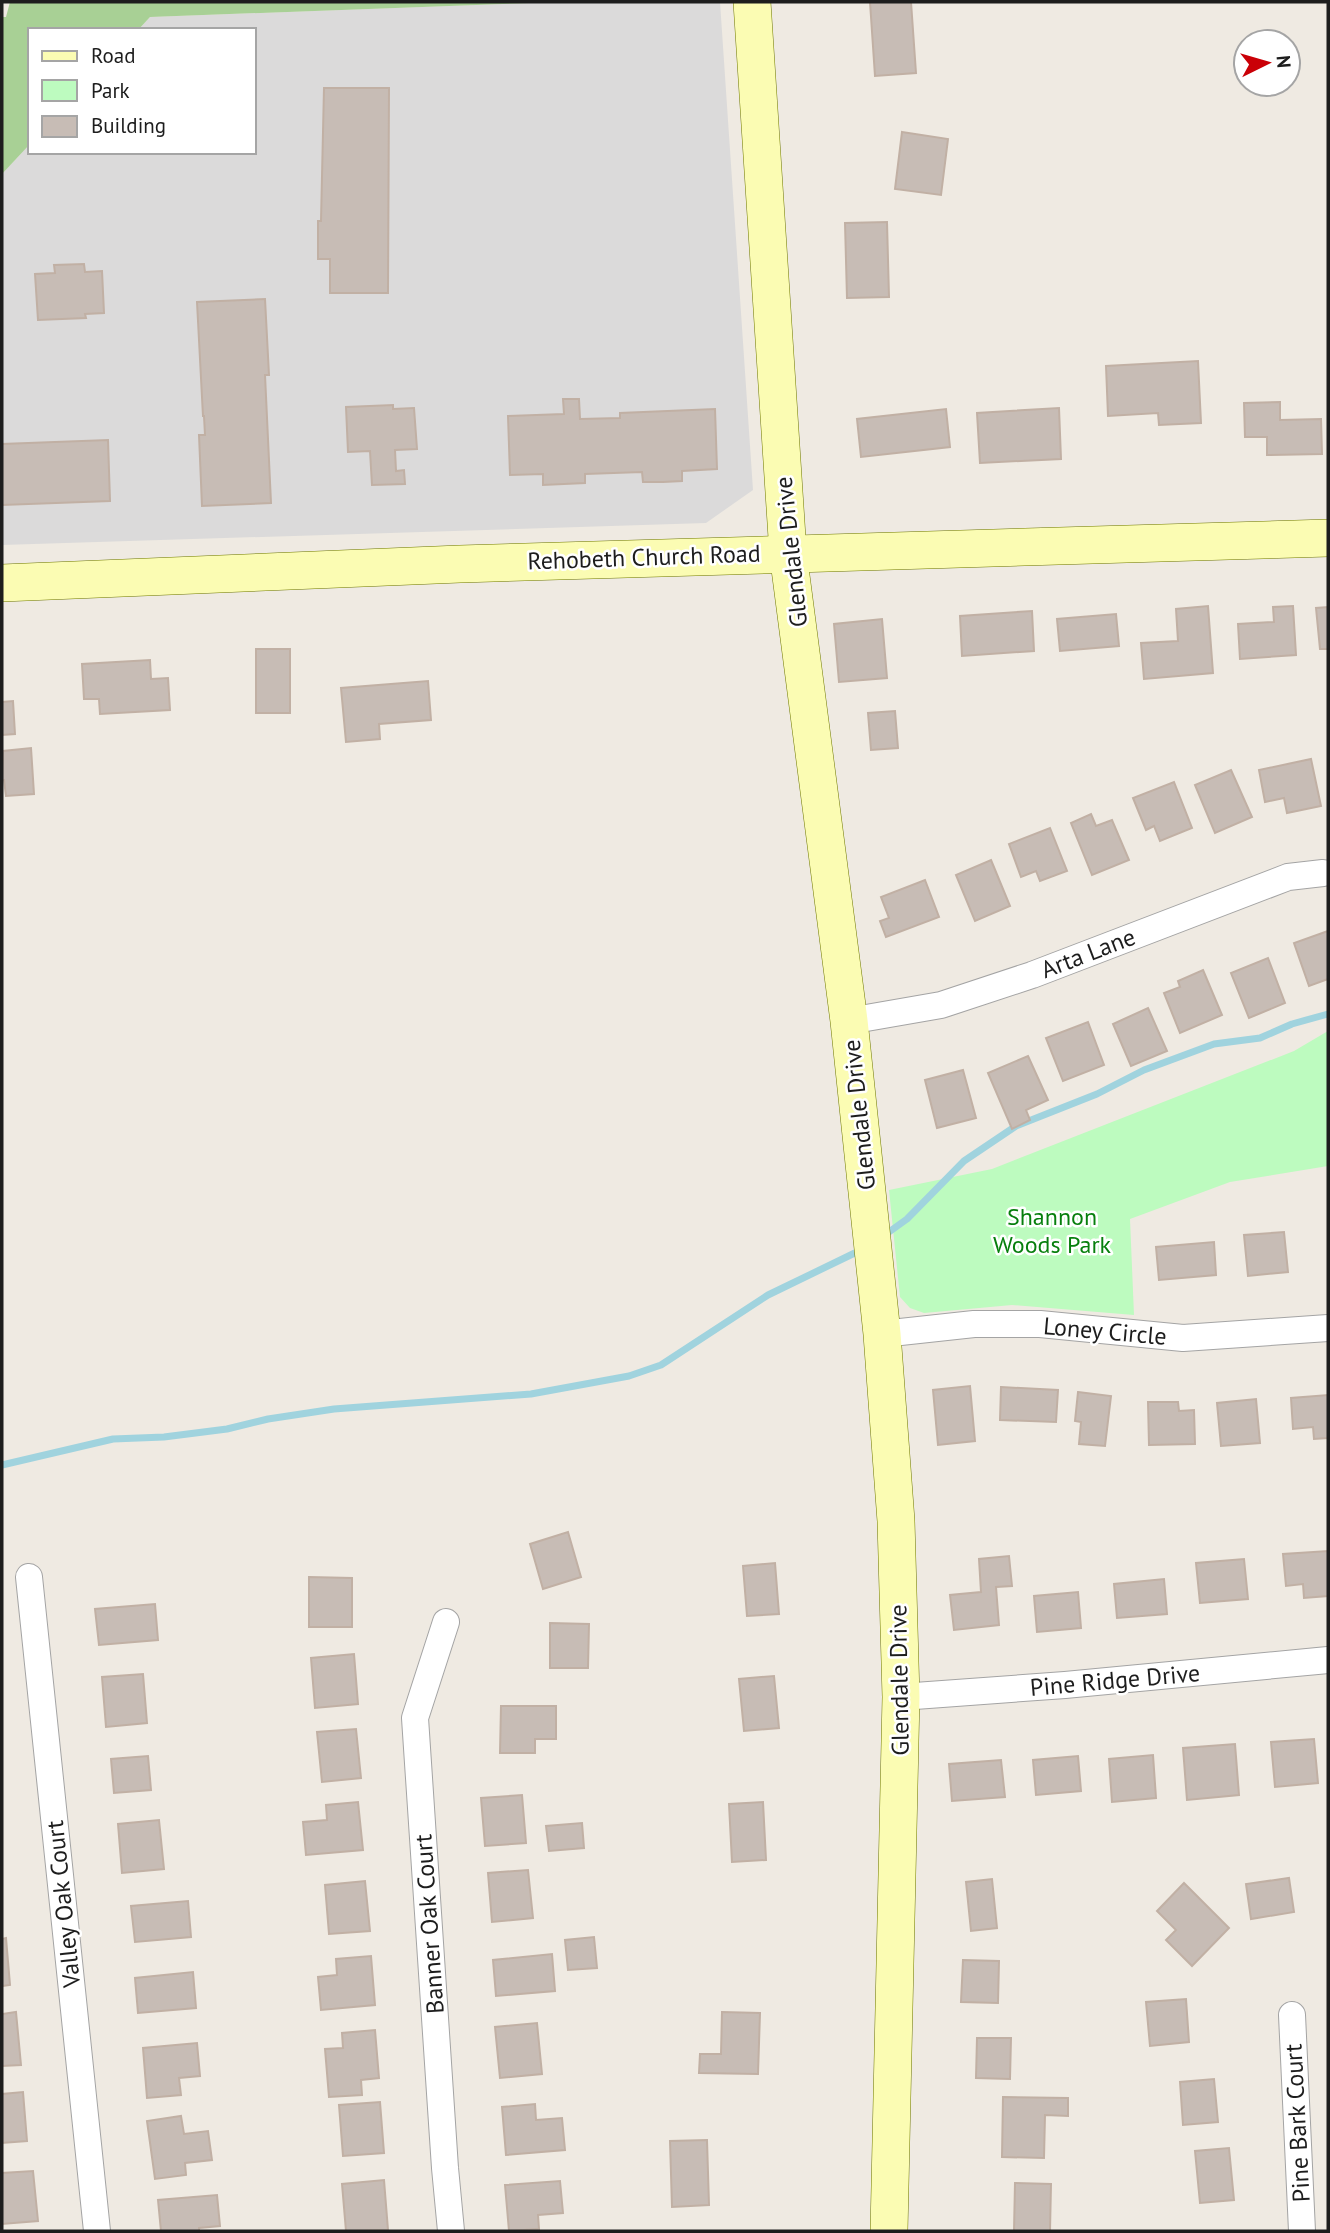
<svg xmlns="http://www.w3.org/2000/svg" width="1330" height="2233" font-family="'PT Sans',sans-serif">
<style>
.residential{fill:#dbdada}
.forest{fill:#a8d095}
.park{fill:#bdfbbf}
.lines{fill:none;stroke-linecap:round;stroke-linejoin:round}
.stream{stroke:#a0d3de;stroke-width:7}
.building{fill:#c7bcb5;stroke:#c1b0a4;stroke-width:2}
.street-casing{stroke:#a4a4a4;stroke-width:28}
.secondary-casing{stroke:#6f7800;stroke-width:38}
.street{stroke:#fff;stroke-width:26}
.secondary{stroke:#fbfcb3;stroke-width:37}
.labels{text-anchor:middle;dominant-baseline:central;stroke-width:5;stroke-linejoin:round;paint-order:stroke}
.street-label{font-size:24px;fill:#1d1d1d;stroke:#fff}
.park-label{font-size:24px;fill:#077f0d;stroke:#fff}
</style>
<rect width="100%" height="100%" fill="#efeae2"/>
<polygon class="residential" points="557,2 720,2 753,490 706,523 2,545 2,174 30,144 30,152 254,152 254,30 138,30 150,17"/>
<polygon class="forest" points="10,2 557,2 150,17 138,30 30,30 30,144 2,174 2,17 6,17"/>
<polygon class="park" points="1328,1031 1328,1166 1230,1182 1130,1219 1134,1315 1012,1305 924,1313 910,1308 900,1297 889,1190 992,1169 1294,1051"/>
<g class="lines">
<g class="stream">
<polyline points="882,1237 907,1219 964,1161 1016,1126 1097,1094 1144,1070 1214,1044 1260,1038 1292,1024 1328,1014"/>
<polyline points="2,1465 113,1439 164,1437 227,1429 268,1419 334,1409 531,1394 629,1376 661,1365 768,1295 863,1249"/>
</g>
</g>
<g class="building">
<polygon points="870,2 911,2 916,73 875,76"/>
<polygon points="324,88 389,88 388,293 330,293 330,259 318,259 318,221 321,221"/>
<polygon points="902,132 948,139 941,195 895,189"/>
<polygon points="887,222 889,297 847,298 845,223"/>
<polygon points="84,264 85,272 102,271 104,313 85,314 86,318 38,320 35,274 55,273 54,265"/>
<polygon points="265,299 269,375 265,375 271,503 202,506 199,435 205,435 204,416 203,416 197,302"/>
<polygon points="1198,361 1201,423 1159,425 1158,413 1108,416 1106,366"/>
<polygon points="563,399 579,399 580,419 620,418 620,413 715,409 717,469 682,471 682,481 663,482 643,482 642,472 585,474 585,483 543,485 543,474 510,475 508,416 564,414"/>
<polygon points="1280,402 1280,420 1321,419 1322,454 1267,455 1267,437 1245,437 1244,403"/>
<polygon points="393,405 393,409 414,408 417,449 395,450 396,471 404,470 405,484 372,485 370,451 348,452 346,407"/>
<polygon points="1059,408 1061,459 980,463 977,413"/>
<polygon points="946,409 950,447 861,457 857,419"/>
<polygon points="108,440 110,501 2,505 2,444"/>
<polygon points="1208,606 1213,673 1144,679 1141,643 1178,641 1176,609"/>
<polygon points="1293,606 1296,655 1240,659 1238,624 1274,622 1273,607"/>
<polygon points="1328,607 1328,649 1320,649 1316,608"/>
<polygon points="1032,611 1034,651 962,656 960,616"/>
<polygon points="1116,614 1119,646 1060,651 1057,619"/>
<polygon points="882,619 887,678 839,682 834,624"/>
<rect x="256" y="649" width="34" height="64"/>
<polygon points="150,660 151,679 168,678 170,710 100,714 99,699 84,699 82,664"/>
<polygon points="428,681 431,720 379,724 380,739 346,742 341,688"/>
<polygon points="13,701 15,734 2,735 2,702"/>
<polygon points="895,711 898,748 871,750 868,713"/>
<polygon points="31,748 34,794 6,796 4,780 2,780 3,751"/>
<polygon points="1311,759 1321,806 1287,813 1284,798 1265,802 1259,770"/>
<polygon points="1231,770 1252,817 1215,833 1195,785"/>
<polygon points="1174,782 1192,828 1160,841 1154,826 1146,830 1133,798"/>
<polygon points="1091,814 1096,826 1112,820 1129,860 1092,875 1071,823"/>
<polygon points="1050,828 1067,871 1040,881 1036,871 1021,877 1009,844"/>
<polygon points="991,860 1010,906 975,921 956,875"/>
<polygon points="925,880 939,917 886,937 880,921 889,918 881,897"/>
<polygon points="1328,931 1328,979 1309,986 1294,943"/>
<polygon points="1268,958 1285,1003 1249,1018 1231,973"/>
<polygon points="1203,970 1222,1015 1180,1033 1164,993 1180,987 1178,981"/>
<polygon points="1148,1008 1167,1051 1131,1066 1113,1024"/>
<polygon points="1088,1022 1104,1065 1063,1081 1046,1038"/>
<polygon points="1028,1056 1048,1100 1026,1110 1030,1120 1012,1129 988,1073"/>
<polygon points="963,1070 976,1118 937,1128 925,1080"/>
<polygon points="1284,1232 1288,1272 1248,1276 1244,1235"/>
<polygon points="1214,1242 1216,1275 1159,1280 1156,1247"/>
<polygon points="970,1386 975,1441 938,1445 933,1390"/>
<polygon points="1001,1387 1058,1390 1056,1422 1000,1420"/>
<polygon points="1078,1392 1111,1396 1105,1446 1079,1444 1081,1422 1075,1421"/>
<polygon points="1328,1395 1328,1438 1314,1439 1313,1427 1293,1429 1291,1398"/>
<polygon points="1256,1399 1260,1443 1221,1446 1217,1403"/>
<polygon points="1148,1402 1178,1402 1179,1411 1194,1410 1195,1444 1149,1445"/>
<polygon points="568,1532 581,1577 543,1589 530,1544"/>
<polygon points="1328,1551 1328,1596 1304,1598 1303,1584 1286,1586 1283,1554"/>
<polygon points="1009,1556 1012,1586 996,1587 999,1625 954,1630 950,1595 981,1592 979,1559"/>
<polygon points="1244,1559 1248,1599 1200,1603 1196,1563"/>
<polygon points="775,1563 779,1614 747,1616 743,1566"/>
<polygon points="309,1577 352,1578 352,1627 309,1627"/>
<polygon points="1164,1579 1167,1614 1117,1618 1114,1584"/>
<polygon points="1078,1592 1081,1628 1037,1632 1034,1596"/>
<polygon points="155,1604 158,1640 99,1645 95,1609"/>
<polygon points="550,1623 589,1624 588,1668 550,1668"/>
<polygon points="354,1654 358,1704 315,1708 311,1658"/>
<polygon points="143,1674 147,1723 106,1727 102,1677"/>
<polygon points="774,1676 779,1728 744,1731 739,1679"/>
<polygon points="501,1706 556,1706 556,1739 535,1739 535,1753 500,1753"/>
<polygon points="356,1729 361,1778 322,1782 317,1732"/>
<polygon points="1314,1739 1318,1783 1275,1787 1271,1742"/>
<polygon points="1235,1744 1239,1795 1187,1800 1183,1748"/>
<polygon points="1153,1755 1156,1798 1112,1802 1109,1759"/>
<polygon points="148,1756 151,1790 114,1793 111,1759"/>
<polygon points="1078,1756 1081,1791 1036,1795 1033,1760"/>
<polygon points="1001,1760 1005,1797 952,1801 949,1764"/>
<polygon points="522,1795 526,1843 485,1846 481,1798"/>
<polygon points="358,1802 363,1850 306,1855 303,1822 327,1820 326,1805"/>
<polygon points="763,1802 766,1860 732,1862 729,1804"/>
<polygon points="159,1820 164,1869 122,1873 118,1824"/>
<polygon points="582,1823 584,1848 549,1851 546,1826"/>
<polygon points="528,1870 533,1918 492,1922 488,1873"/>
<polygon points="1289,1878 1294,1912 1251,1919 1246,1884"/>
<polygon points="992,1879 997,1928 971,1931 966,1882"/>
<polygon points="365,1881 370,1931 329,1934 325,1885"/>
<polygon points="1184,1883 1229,1928 1192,1966 1166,1940 1176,1930 1157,1911"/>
<polygon points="188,1901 191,1937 135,1942 131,1906"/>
<polygon points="594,1937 597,1968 568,1970 565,1940"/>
<polygon points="6,1938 10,1985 2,1986 2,1939"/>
<polygon points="552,1954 555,1991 496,1996 493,1960"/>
<polygon points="371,1956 375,2005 321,2010 318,1977 337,1975 336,1959"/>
<polygon points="963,1960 999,1961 998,2003 961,2002"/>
<polygon points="193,1972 196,2008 138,2013 135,1978"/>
<polygon points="1186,1999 1189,2042 1150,2046 1146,2002"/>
<polygon points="16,2012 21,2065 2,2066 2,2014"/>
<polygon points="722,2012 760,2013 758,2074 699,2073 700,2054 721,2054"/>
<polygon points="537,2023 542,2074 500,2078 495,2027"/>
<polygon points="375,2030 379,2078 361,2080 362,2095 329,2097 325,2049 343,2048 342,2033"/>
<polygon points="977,2038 1011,2038 1010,2079 976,2078"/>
<polygon points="197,2043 200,2076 179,2078 181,2095 147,2098 143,2048"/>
<polygon points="1214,2079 1218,2122 1183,2125 1180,2082"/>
<polygon points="23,2092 27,2141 2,2143 2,2094"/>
<polygon points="1003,2097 1068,2098 1068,2116 1045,2115 1044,2158 1002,2157"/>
<polygon points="380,2102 384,2153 343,2156 339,2105"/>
<polygon points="535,2104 536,2120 562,2118 565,2150 506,2155 502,2107"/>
<polygon points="181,2116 184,2134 208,2131 212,2160 185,2163 186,2175 155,2179 147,2121"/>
<polygon points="707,2140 709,2205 672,2207 670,2141"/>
<polygon points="1229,2148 1234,2200 1200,2203 1195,2151"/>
<polygon points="33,2171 38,2221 2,2224 2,2173"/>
<polygon points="384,2180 388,2230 346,2231 342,2184"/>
<polygon points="560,2181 563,2213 538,2215 539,2229 509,2231 505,2185"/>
<polygon points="1015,2183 1051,2184 1050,2231 1014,2231"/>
<polygon points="217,2195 220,2226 199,2228 199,2231 161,2231 158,2200"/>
</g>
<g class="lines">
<defs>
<g id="street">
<polyline points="849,1021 941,1005 1032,975 1288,877 1323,873"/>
<polyline points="882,1334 974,1324 1040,1324 1183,1338 1328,1328"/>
<polyline points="29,1577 97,2231"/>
<polyline points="446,1622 415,1718 445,2168 451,2231"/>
<polyline points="901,1697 1065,1685 1328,1660"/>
<polyline points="1292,2015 1302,2231"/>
</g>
<g id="secondary">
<polyline points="752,2 788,553 849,1021 882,1334 896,1521 901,1697 889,2231"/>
<polyline points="2,583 460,564 1328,538"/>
</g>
</defs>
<use href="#street" class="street-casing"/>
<use href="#secondary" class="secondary-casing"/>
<use href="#street" class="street"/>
<use href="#secondary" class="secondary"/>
</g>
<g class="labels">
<g class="street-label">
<text transform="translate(791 552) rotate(-96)">Glendale Drive</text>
<text transform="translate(644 557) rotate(-2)">Rehobeth Church Road</text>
<text transform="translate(1088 953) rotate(-21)">Arta Lane</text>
<text transform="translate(859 1115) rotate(-96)">Glendale Drive</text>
<text transform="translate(1105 1331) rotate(5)">Loney Circle</text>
<text transform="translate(899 1680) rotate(-91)">Glendale Drive</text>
<text transform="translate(1115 1680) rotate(-5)">Pine Ridge Drive</text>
<text transform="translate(63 1904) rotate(-96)">Valley Oak Court</text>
<text transform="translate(429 1924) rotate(-94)">Banner Oak Court</text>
<text transform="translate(1297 2123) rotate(-93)">Pine Bark Court</text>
</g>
<g class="park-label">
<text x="1052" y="1216">Shannon<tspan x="1052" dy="28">Woods Park</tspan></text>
</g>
</g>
<rect width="1330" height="2233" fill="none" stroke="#1d1d1d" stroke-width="7"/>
<rect x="28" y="28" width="228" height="126" fill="#ffffff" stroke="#a5a5a5" stroke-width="2"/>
<rect x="42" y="51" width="35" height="10" fill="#fbfcb3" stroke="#a5a5a5" stroke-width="2"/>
<text x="91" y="63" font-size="21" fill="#1d1d1d">Road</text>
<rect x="42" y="80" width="35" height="21" fill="#bdfbbf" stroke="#a5a5a5" stroke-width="2"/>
<text x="91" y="98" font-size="21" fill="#1d1d1d">Park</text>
<rect x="42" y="116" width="35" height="21" fill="#c7bcb5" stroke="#a5a5a5" stroke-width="2"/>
<text x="91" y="133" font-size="21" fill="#1d1d1d">Building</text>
<g transform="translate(1267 63) rotate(85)"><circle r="33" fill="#ffffff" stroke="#a5a5a5" stroke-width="2"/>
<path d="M0-5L12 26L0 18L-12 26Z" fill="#ca0007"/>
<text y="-10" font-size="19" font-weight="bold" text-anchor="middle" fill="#1d1d1d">N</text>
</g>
</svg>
